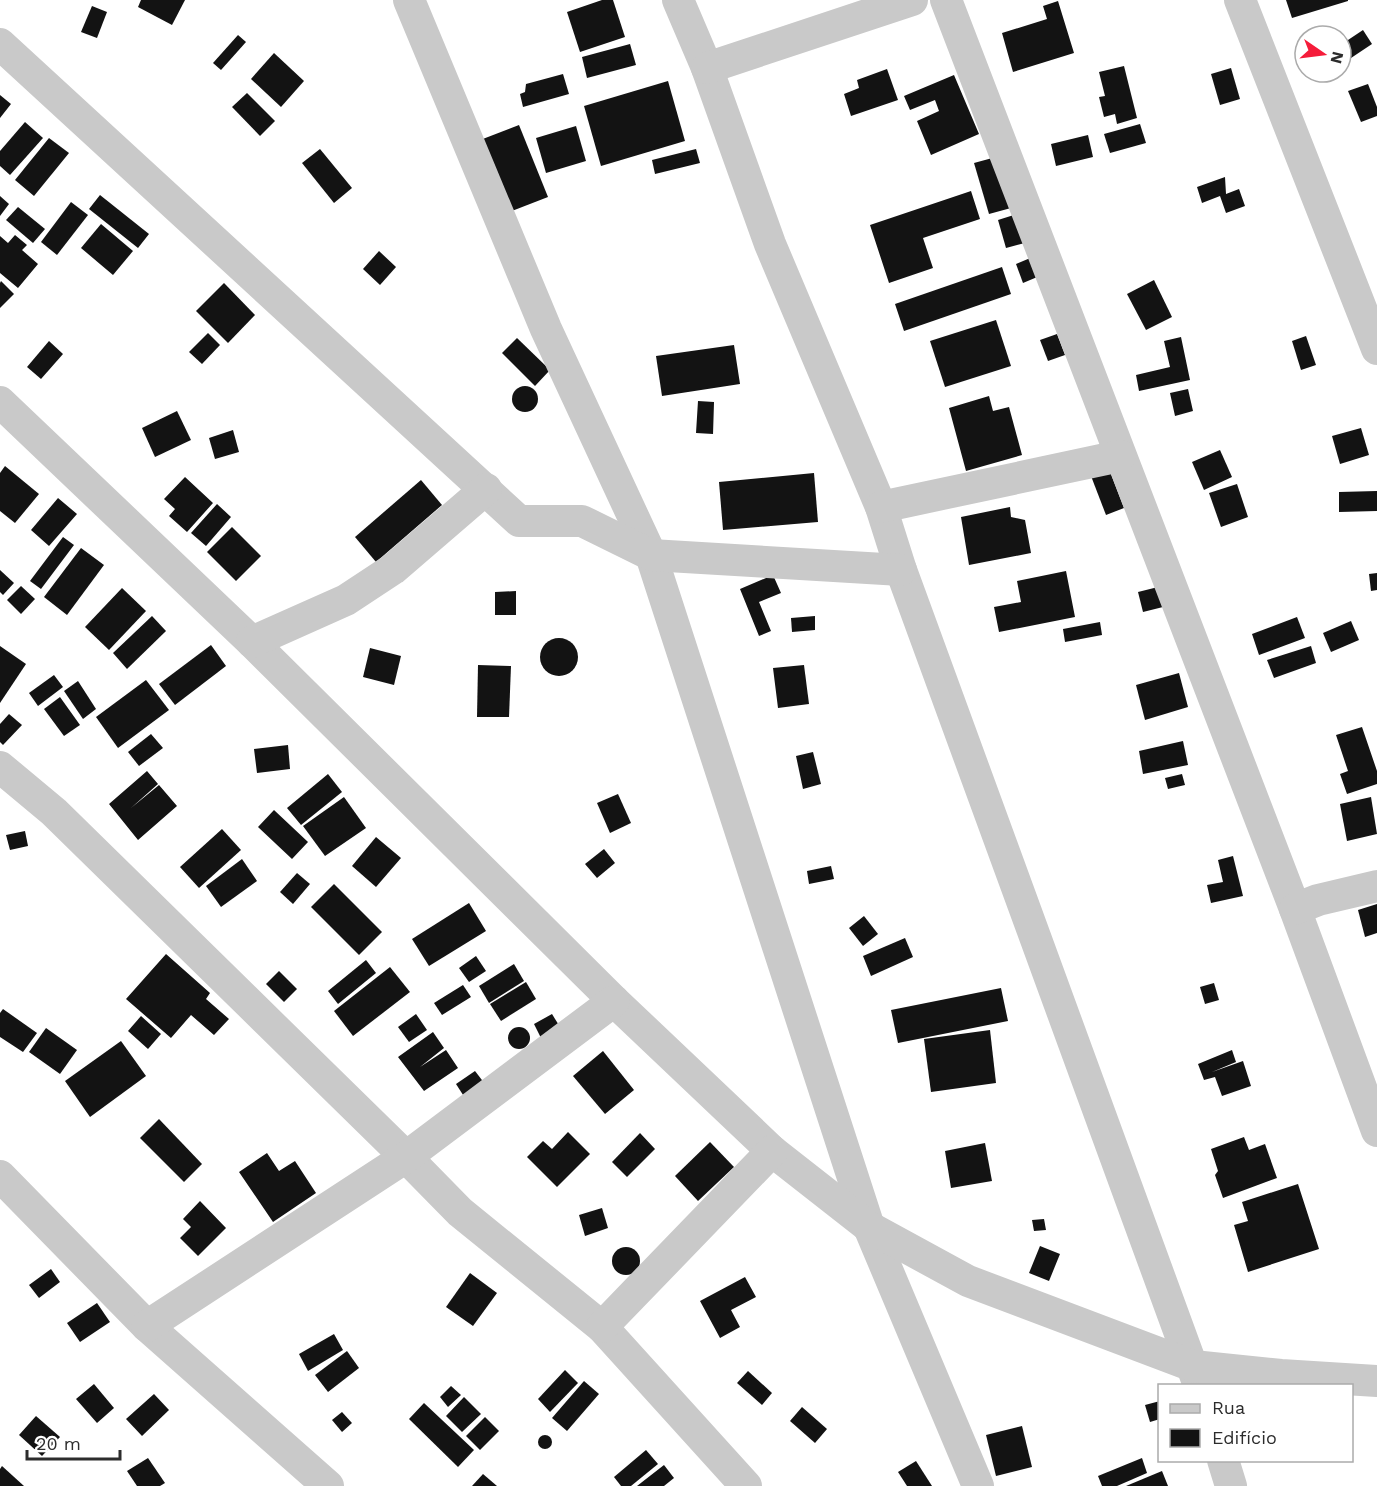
<svg xmlns="http://www.w3.org/2000/svg" width="1377" height="1486" font-family="'Work Sans',sans-serif">
<style>
.building{fill:#131313}
.lines{fill:none;stroke-linecap:round;stroke-linejoin:round}
.minor{stroke:#c9c9c9;stroke-width:32}
</style>
<rect width="100%" height="100%" fill="#fff"/>
<g class="building">
<polygon points="141,0 185,0 172,25 138,7"/>
<polygon points="602,0 613,0 625,37 580,52 567,12"/>
<polygon points="1286,0 1348,0 1348,1 1292,18"/>
<polygon points="1058,1 1074,53 1013,72 1002,33 1047,19 1043,6"/>
<polygon points="92,6 107,12 97,38 81,32"/>
<polygon points="1363,30 1372,44 1351,58 1342,44"/>
<polygon points="238,35 246,42 221,70 213,63"/>
<polygon points="630,44 636,65 587,78 582,57"/>
<polygon points="274,53 304,81 281,107 251,79"/>
<polygon points="1124,66 1137,118 1117,124 1115,114 1104,117 1099,97 1105,96 1099,72"/>
<polygon points="1231,68 1240,99 1220,105 1211,74"/>
<polygon points="887,69 898,100 851,116 844,94 859,88 857,80"/>
<polygon points="563,74 569,94 523,107 520,94 525,92 526,84"/>
<polygon points="954,75 979,134 931,155 917,121 939,111 935,100 910,110 904,96"/>
<polygon points="668,81 685,141 601,166 584,106"/>
<polygon points="1368,84 1377,107 1377,116 1361,122 1348,91"/>
<polygon points="247,93 275,121 260,136 232,107"/>
<polygon points="0,95 11,104 0,118"/>
<polygon points="25,122 43,138 10,175 0,166 0,151"/>
<polygon points="1140,124 1146,143 1110,153 1104,134"/>
<polygon points="519,125 548,197 504,214 475,142"/>
<polygon points="576,126 586,161 546,173 536,138"/>
<polygon points="1088,135 1093,157 1056,166 1051,144"/>
<polygon points="49,138 69,153 34,196 15,180"/>
<polygon points="320,149 352,188 334,203 302,163"/>
<polygon points="696,149 700,163 655,174 652,160"/>
<polygon points="996,157 1011,208 989,214 974,163"/>
<polygon points="1225,177 1226,194 1239,189 1245,206 1226,213 1220,196 1202,203 1197,187"/>
<polygon points="971,191 980,219 923,238 933,268 889,283 870,225"/>
<polygon points="100,195 149,234 138,248 89,209"/>
<polygon points="0,196 9,204 0,216"/>
<polygon points="71,202 88,215 57,255 41,242"/>
<polygon points="18,207 45,229 33,243 6,220"/>
<polygon points="1017,214 1025,243 1006,248 998,220"/>
<polygon points="101,224 133,251 113,275 81,248"/>
<polygon points="15,235 27,245 22,250 38,264 18,288 0,273 0,236 8,243"/>
<polygon points="379,251 396,267 380,285 363,269"/>
<polygon points="1035,256 1042,275 1023,283 1016,264"/>
<polygon points="1002,267 1011,294 904,331 895,304"/>
<polygon points="1154,280 1172,317 1146,330 1127,294"/>
<polygon points="1,281 14,294 0,308 0,283"/>
<polygon points="224,283 255,315 228,343 196,311"/>
<polygon points="996,320 1011,366 945,387 930,341"/>
<polygon points="208,333 220,345 202,364 189,352"/>
<polygon points="1057,334 1065,355 1048,361 1040,340"/>
<polygon points="1306,336 1316,365 1301,370 1292,341"/>
<polygon points="1181,337 1190,380 1139,391 1136,375 1170,367 1164,341"/>
<polygon points="517,338 550,370 535,386 502,353"/>
<polygon points="49,341 63,354 41,379 27,367"/>
<polygon points="734,345 740,384 662,396 656,356"/>
<circle cx="525" cy="399" r="13"/>
<polygon points="1188,389 1193,411 1175,416 1170,393"/>
<polygon points="989,396 993,411 1009,407 1022,455 966,471 949,408"/>
<polygon points="698,401 714,402 713,434 696,433"/>
<polygon points="177,411 191,440 155,457 142,428"/>
<polygon points="1361,428 1369,455 1340,464 1332,436"/>
<polygon points="233,430 239,452 215,459 209,438"/>
<polygon points="1220,450 1232,477 1204,490 1192,462"/>
<polygon points="5,466 39,494 15,523 0,511 0,473"/>
<polygon points="1109,469 1124,508 1106,515 1091,476"/>
<polygon points="814,473 818,522 723,530 719,482"/>
<polygon points="185,477 213,503 187,532 169,516 175,509 164,499"/>
<polygon points="421,480 442,505 376,562 355,537"/>
<polygon points="1237,484 1248,517 1221,527 1209,493"/>
<polygon points="1377,491 1377,511 1339,512 1339,492"/>
<polygon points="58,498 77,514 49,546 31,530"/>
<polygon points="217,504 231,517 206,546 191,533"/>
<polygon points="1010,507 1011,517 1025,520 1031,553 969,565 961,517"/>
<polygon points="232,527 261,556 236,581 207,552"/>
<polygon points="63,537 74,545 41,589 30,581"/>
<polygon points="81,548 104,565 67,615 44,597"/>
<polygon points="0,570 14,583 3,595 0,592"/>
<polygon points="1066,571 1075,617 999,632 994,607 1021,602 1017,581"/>
<polygon points="1377,573 1377,590 1371,591 1369,574"/>
<polygon points="773,575 781,593 759,602 771,631 759,636 740,589"/>
<polygon points="21,586 35,599 21,614 7,600"/>
<polygon points="1158,587 1163,607 1143,612 1138,592"/>
<polygon points="122,588 146,611 109,650 85,627"/>
<polygon points="516,591 516,615 495,615 495,592"/>
<polygon points="152,616 166,631 127,669 113,653"/>
<polygon points="815,616 815,630 792,632 791,618"/>
<polygon points="1297,617 1305,638 1259,655 1252,634"/>
<polygon points="1351,621 1359,640 1331,652 1323,633"/>
<polygon points="1100,622 1102,635 1065,642 1063,629"/>
<circle cx="559" cy="657" r="19"/>
<polygon points="211,645 226,666 175,705 159,684"/>
<polygon points="0,646 26,664 0,703"/>
<polygon points="1311,646 1316,663 1274,678 1267,660"/>
<polygon points="370,648 401,656 394,685 363,677"/>
<polygon points="478,665 511,666 509,717 477,717"/>
<polygon points="804,665 809,704 778,708 773,668"/>
<polygon points="1179,673 1188,707 1145,720 1136,685"/>
<polygon points="54,675 63,687 38,706 29,693"/>
<polygon points="146,680 169,710 118,748 96,717"/>
<polygon points="78,681 96,709 83,719 64,691"/>
<polygon points="60,697 80,725 64,736 44,709"/>
<polygon points="9,714 22,725 3,745 0,742 0,724"/>
<polygon points="1362,727 1377,771 1377,784 1347,794 1340,774 1348,771 1336,735"/>
<polygon points="151,734 163,748 139,766 128,752"/>
<polygon points="1183,741 1188,765 1143,774 1139,751"/>
<polygon points="288,745 290,769 257,773 254,749"/>
<polygon points="813,752 821,784 803,789 796,756"/>
<polygon points="147,771 158,784 131,808 159,785 177,806 138,840 109,804"/>
<polygon points="328,774 342,792 301,825 287,808"/>
<polygon points="1182,774 1185,785 1168,789 1165,778"/>
<polygon points="618,794 631,823 610,833 597,803"/>
<polygon points="344,797 366,828 325,856 303,826"/>
<polygon points="1371,797 1377,834 1347,841 1340,804"/>
<polygon points="274,810 308,842 292,859 258,827"/>
<polygon points="222,829 241,850 199,888 180,867"/>
<polygon points="25,831 28,846 10,850 6,835"/>
<polygon points="376,837 401,858 376,887 352,866"/>
<polygon points="604,849 615,863 597,878 585,864"/>
<polygon points="1233,856 1243,896 1211,903 1207,885 1223,882 1218,860"/>
<polygon points="242,859 257,881 221,907 206,886"/>
<polygon points="831,866 834,879 809,884 807,871"/>
<polygon points="297,873 310,884 293,904 280,892"/>
<polygon points="334,884 382,932 359,955 311,907"/>
<polygon points="469,903 486,931 429,966 412,939"/>
<polygon points="1377,904 1377,933 1365,937 1358,910"/>
<polygon points="864,916 878,934 863,946 849,928"/>
<polygon points="905,938 913,957 871,976 863,956"/>
<polygon points="166,954 210,993 206,999 229,1019 214,1035 191,1015 171,1038 126,999"/>
<polygon points="476,956 486,971 469,982 459,968"/>
<polygon points="366,960 376,973 338,1004 328,991"/>
<polygon points="514,964 524,981 489,1003 479,986"/>
<polygon points="390,967 410,992 353,1036 334,1011"/>
<polygon points="279,971 297,989 284,1002 266,984"/>
<polygon points="526,982 536,999 501,1021 490,1004"/>
<polygon points="1214,983 1219,1000 1205,1004 1200,987"/>
<polygon points="463,985 471,997 442,1015 434,1003"/>
<polygon points="1001,988 1008,1021 898,1043 891,1010"/>
<polygon points="3,1009 37,1033 23,1052 0,1037 0,1013"/>
<polygon points="416,1014 427,1030 409,1042 398,1027"/>
<polygon points="552,1014 560,1027 541,1038 534,1024"/>
<polygon points="141,1016 161,1034 148,1049 128,1031"/>
<circle cx="519" cy="1038" r="11"/>
<polygon points="46,1028 77,1050 60,1074 29,1052"/>
<polygon points="990,1030 996,1083 931,1092 924,1039"/>
<polygon points="433,1032 444,1048 420,1067 446,1050 458,1068 424,1091 398,1057"/>
<polygon points="121,1041 146,1076 90,1117 65,1081"/>
<polygon points="1232,1050 1236,1062 1212,1072 1243,1061 1251,1086 1222,1096 1215,1077 1204,1080 1198,1064"/>
<polygon points="603,1051 634,1090 605,1114 573,1076"/>
<polygon points="475,1071 485,1084 465,1098 456,1084"/>
<polygon points="159,1119 202,1164 184,1182 140,1138"/>
<polygon points="568,1132 590,1154 557,1187 527,1157 543,1141 552,1149"/>
<polygon points="640,1133 655,1149 627,1177 612,1162"/>
<polygon points="1244,1137 1249,1150 1265,1144 1277,1178 1223,1198 1215,1175 1218,1171 1211,1149"/>
<polygon points="710,1142 734,1167 698,1201 675,1176"/>
<polygon points="985,1143 992,1181 951,1188 945,1151"/>
<polygon points="267,1153 279,1171 295,1161 316,1193 273,1222 239,1172"/>
<polygon points="1298,1184 1319,1249 1248,1272 1234,1225 1248,1221 1242,1202"/>
<polygon points="200,1201 226,1228 198,1256 180,1238 191,1227 183,1219"/>
<polygon points="602,1208 608,1228 585,1236 579,1215"/>
<polygon points="1044,1219 1046,1230 1034,1231 1032,1220"/>
<polygon points="1040,1246 1060,1254 1049,1281 1029,1273"/>
<circle cx="626" cy="1261" r="14"/>
<polygon points="51,1269 60,1282 39,1298 29,1285"/>
<polygon points="470,1273 497,1293 473,1326 446,1307"/>
<polygon points="745,1277 756,1297 731,1310 740,1327 720,1338 700,1301"/>
<polygon points="97,1303 110,1322 80,1342 67,1323"/>
<polygon points="334,1334 343,1350 308,1371 299,1354"/>
<polygon points="347,1351 359,1368 328,1392 315,1375"/>
<polygon points="565,1370 578,1383 550,1412 538,1399"/>
<polygon points="748,1371 772,1393 762,1405 737,1383"/>
<polygon points="584,1381 599,1394 567,1431 552,1418"/>
<polygon points="94,1384 114,1408 97,1423 76,1399"/>
<polygon points="451,1386 461,1395 448,1407 440,1397"/>
<polygon points="154,1394 169,1410 142,1436 126,1419"/>
<polygon points="464,1397 481,1414 462,1432 446,1416"/>
<polygon points="1160,1401 1160,1419 1150,1422 1145,1405"/>
<polygon points="424,1403 474,1450 458,1467 409,1419"/>
<polygon points="802,1407 827,1429 815,1443 790,1421"/>
<polygon points="342,1412 352,1423 342,1432 332,1420"/>
<polygon points="36,1416 60,1437 42,1456 19,1435"/>
<polygon points="485,1417 499,1431 480,1450 466,1436"/>
<polygon points="1022,1426 1032,1467 996,1476 986,1435"/>
<circle cx="545" cy="1442" r="7"/>
<polygon points="646,1450 658,1464 631,1486 621,1486 614,1477"/>
<polygon points="148,1458 165,1483 160,1486 137,1486 127,1471"/>
<polygon points="1142,1458 1147,1473 1117,1486 1102,1486 1098,1476"/>
<polygon points="916,1461 932,1486 907,1486 898,1472"/>
<polygon points="664,1465 674,1478 664,1486 637,1486"/>
<polygon points="2,1466 24,1486 0,1486 0,1469"/>
<polygon points="1162,1471 1168,1486 1126,1486"/>
<polygon points="483,1474 497,1486 472,1486"/>
</g>
<g class="lines">
<g class="minor">
<polyline points="409,0 546,329 651,555 869,1227 978,1486"/>
<polyline points="678,0 707,68 770,244 881,507 901,570 1197,1380"/>
<polyline points="946,0 1295,909 1377,1131"/>
<polyline points="1240,0 1377,349"/>
<polyline points="0,44 519,521 582,521 651,555 901,570"/>
<polyline points="707,68 912,0"/>
<polyline points="0,402 252,642 614,1001 772,1151 869,1227 968,1281 1193,1366 1281,1375 1377,1381"/>
<polyline points="881,507 1120,456"/>
<polyline points="252,642 346,600 393,569 486,489"/>
<polyline points="0,767 54,812 406,1157 460,1212 602,1327 746,1486"/>
<polyline points="1295,909 1318,900 1377,886"/>
<polyline points="0,1176 147,1326 328,1486"/>
<polyline points="147,1326 406,1157 614,1001"/>
<polyline points="602,1327 772,1151"/>
<polyline points="1223,1460 1231,1486"/>
</g>
</g>
<rect x="1158" y="1384" width="195" height="78" fill="#ffffff" stroke="#ababab" stroke-width="1.5"/>
<rect x="1170" y="1404" width="30" height="9" fill="#c9c9c9" stroke="#ababab" stroke-width="1.5"/>
<text x="1212" y="1414" font-size="18" fill="#2c2c2c">Rua</text>
<rect x="1170" y="1429" width="30" height="18" fill="#131313" stroke="#ababab" stroke-width="1.5"/>
<text x="1212" y="1444" font-size="18" fill="#2c2c2c">Edifício</text>
<g transform="translate(1323 54) rotate(104)"><circle r="28" fill="#ffffff" stroke="#ababab" stroke-width="1.5"/>
<path d="M0-4.5L10 22L0 15L-10 22Z" fill="#f51c3a"/>
<text y="-9" font-size="16" font-weight="bold" text-anchor="middle" fill="#2c2c2c">N</text>
</g>
<path d="M27 1450v9h93v-9" fill="none" stroke="#2c2c2c" stroke-width="3"/>
<text x="36" y="1450" font-size="18" fill="#2c2c2c" stroke="#ffffff" stroke-width="4.5" paint-order="stroke">20 m</text>
</svg>
